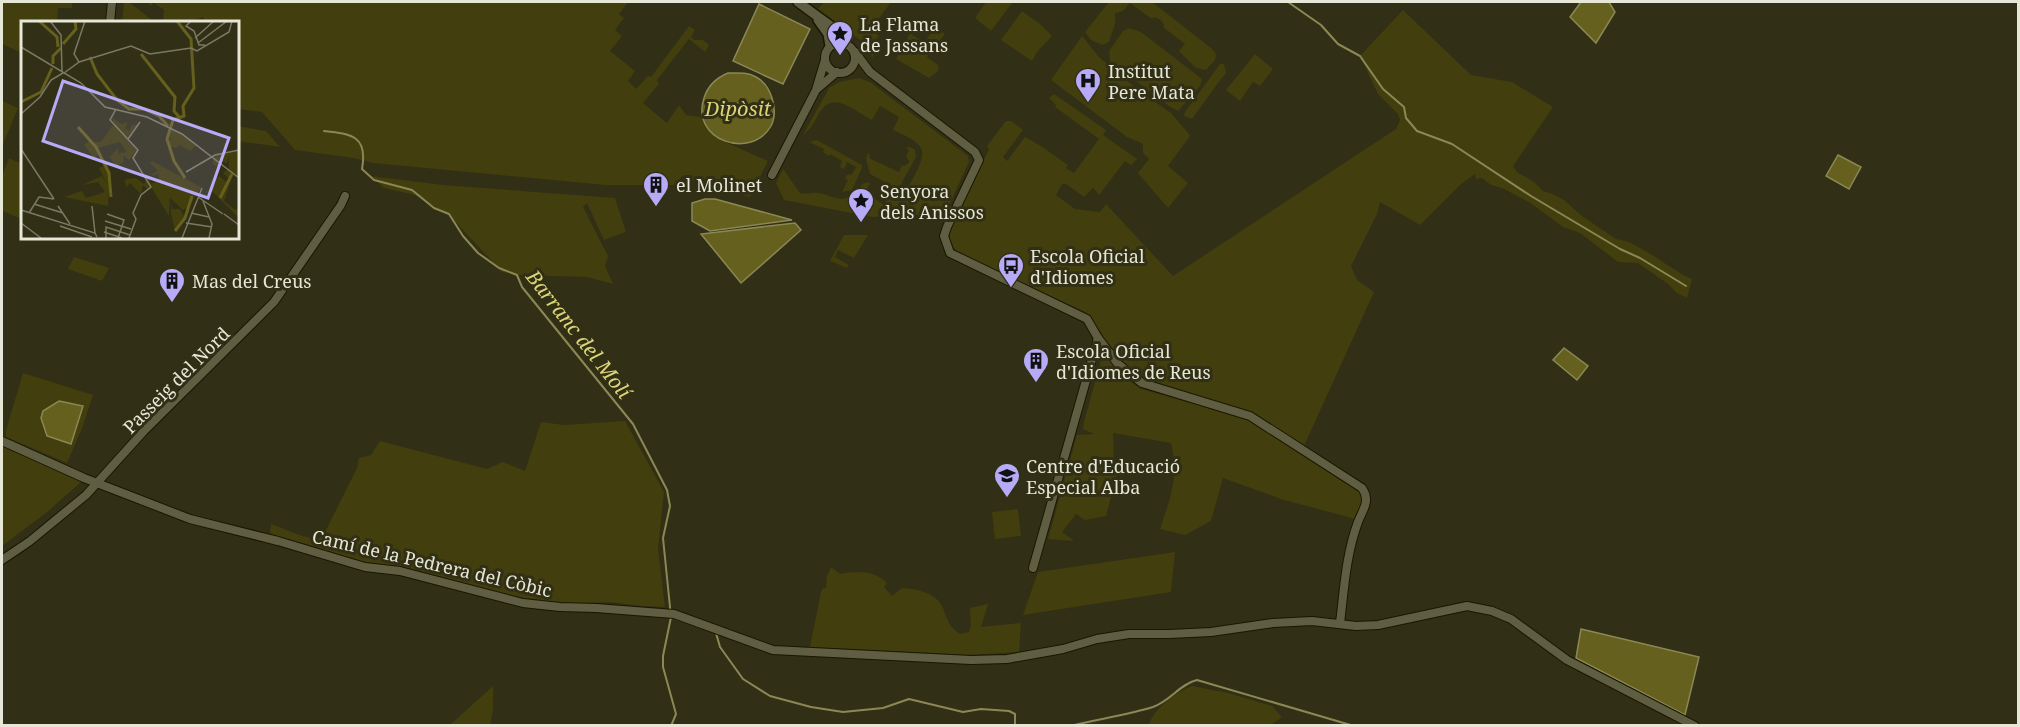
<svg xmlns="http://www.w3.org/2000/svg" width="2020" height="727" font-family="'Noto Serif',serif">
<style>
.green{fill:#423e0d}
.water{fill:#65601e;stroke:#8c8856;stroke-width:1.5}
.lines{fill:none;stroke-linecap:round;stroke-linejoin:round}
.stream{stroke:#8c8856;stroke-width:2}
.minor-casing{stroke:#191700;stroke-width:10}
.tertiary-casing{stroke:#191700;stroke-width:12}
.minor{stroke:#605e42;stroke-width:8}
.tertiary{stroke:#605e42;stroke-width:9}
.labels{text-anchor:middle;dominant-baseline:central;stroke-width:6;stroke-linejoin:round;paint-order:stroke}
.poi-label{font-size:18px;fill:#e7e7d7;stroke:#312f15;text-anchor:start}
.street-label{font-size:18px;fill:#e7e7d7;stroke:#312f15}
.water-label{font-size:20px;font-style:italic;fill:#dcd578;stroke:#312f15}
.inset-river{fill:none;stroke:#65601e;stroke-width:3}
.inset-road{fill:none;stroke:#7a7963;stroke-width:1.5}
.view{fill:#b7abf8;fill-opacity:0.15;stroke:#b7abf8;stroke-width:3}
.inset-edge{fill:none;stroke:#e7e7d7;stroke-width:3}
</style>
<rect width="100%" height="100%" fill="#312f15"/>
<g class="green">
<polygon points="2,2 72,2 72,8 58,8 57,22 22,22 22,53 2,44"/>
<polygon points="124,2 129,2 152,20 152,22 122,22"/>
<polygon points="145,2 628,2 619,14 624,18 615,30 622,36 610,51 635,71 628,81 636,89 648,76 651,77 689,26 695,30 691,37 694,40 703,40 709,45 705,52 689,39 657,80 659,84 643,103 667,123 679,105 686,115 701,117 709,131 721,140 768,161 750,197 704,186 682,176 676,185 605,185 373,163 354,158 295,150 262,112 237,109 237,22 203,22 204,17 187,22 163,22 164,10 153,2 152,6"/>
<polygon points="824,2 891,2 871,29 879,36 872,46 877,50 872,58 867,45 818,9"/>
<polygon points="986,2 1010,2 1012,3 991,31 975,18"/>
<polygon points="1109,2 1152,2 1211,48 1216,54 1215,60 1206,70 1196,68 1179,51 1185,44 1163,27 1164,25 1161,20 1154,17 1152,19 1130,3 1123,11 1115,13 1115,24 1109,42 1102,45 1091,40 1085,32"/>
<path d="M1403,10L1471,75L1512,82L1553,107L1513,166L1517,172L1534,182L1543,191L1553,194L1564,200L1582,216L1616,239L1629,242L1649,253L1683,275L1692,279L1687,298L1677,293L1668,284L1638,263L1618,262L1580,233L1563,227L1529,202L1502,188L1491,185L1482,178L1476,179L1475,174L1460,185L1420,225L1380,202L1377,214L1351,266L1357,280L1374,292L1304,446C1283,435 1264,418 1241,409C1206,396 1164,394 1133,372C1111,357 1103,330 1085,312L962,255C953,249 950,243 949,233L989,149L987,146L1006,121H1011L1023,130L1003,157L1007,161L1025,137L1041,146L1068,165L1066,168L1074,173L1099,139L1055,107L1056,105L1049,98L1054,94L1106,130L1103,135L1137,159L1131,165L1125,161L1099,195L1093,188L1084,197L1066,184H1062L1056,195L1075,209L1100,212L1106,204L1173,276L1396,129L1400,120L1398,114L1378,94L1360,56Z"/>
<polygon points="1022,11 1040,24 1052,36 1037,52 1032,61 1001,40"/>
<polygon points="935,27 945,34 940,40 946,45 940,54 932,48 927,57 939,66 938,71 929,78 896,59 910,33 924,43"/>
<polygon points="1129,28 1141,32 1202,79 1200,86 1178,111 1169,106 1110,61 1109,51 1123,31"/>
<polygon points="1082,36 1099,57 1138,90 1171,113 1188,133 1190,136 1168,166 1188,183 1168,208 1138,173 1149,159 1143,153 1143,144 1127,137 1051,80"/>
<polygon points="1255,54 1273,69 1260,86 1253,82 1240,101 1226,90"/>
<polygon points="1220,64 1224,64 1226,73 1221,79 1192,119 1184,116 1185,112"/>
<path d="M859,78L870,82L968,156L969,162L945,214L872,217L784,200L776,183L783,169L800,193C807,195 813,192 819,193C832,195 838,203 851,196C860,192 859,183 868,182L870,183L865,193L883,204L891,193C896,194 900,195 904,191C911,185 927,156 921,148C917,140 901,134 893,130L899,117L880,106L872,120C850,109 832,88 817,117C813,124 810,130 803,135L829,88L839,82Z"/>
<polygon points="2,101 18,108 2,147"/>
<polygon points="237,126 266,131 280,147 237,141"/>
<polygon points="817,140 862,165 862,168 852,190 842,192 848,180 845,179 847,175 852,174 856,167 847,162 844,169 840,167 842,161 830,154 829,156 823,152 824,149 809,142"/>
<polygon points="908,146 915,150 916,157 900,186 894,187 870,174 866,159 868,153 870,155 869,158 899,172 902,165 904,166 910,162 906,157 909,150 907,149"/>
<polygon points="9,158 22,164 22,219 2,211 2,176"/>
<polygon points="371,176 443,185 615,198 626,232 604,240 587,203 583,207 608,256 605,266 613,284 587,277 517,275 502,272 450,216 415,195 384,188"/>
<polygon points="844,235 868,235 854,258 838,250 835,257 849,265 847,268 830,261"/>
<polygon points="74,257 109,268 102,281 68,269"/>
<path d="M1103,353L1131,382L1141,389L1250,419L1358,488L1365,500L1357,517L1355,519L1341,515L1284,500L1223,478L1211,521L1185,535L1160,529C1171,495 1179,479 1171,443L1113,433L1114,462L1119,467L1106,516L1085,520L1076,514L1062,532L1074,541L1048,539L1077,435L1094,434L1083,429L1084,422Z"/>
<polygon points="23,373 93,395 82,428 67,463 6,437 6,430"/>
<polygon points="625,421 664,492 658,549 665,607 641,606 611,602 561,604 500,594 412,569 363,562 300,544 270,533 271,524 302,536 318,539 324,534 357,468 359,458 371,455 380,441 487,469 503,462 525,471 541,422 564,425"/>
<polygon points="2,446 44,461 82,481 47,512 2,546"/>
<polygon points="1018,509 1021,536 995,539 992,512"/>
<polygon points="1175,552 1171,592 1023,615 1038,572"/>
<path d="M831,567L840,574C858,571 873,570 887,583L884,587L892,596L902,588C916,589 935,592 942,606C948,619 947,625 960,634L969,632L971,626L970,608L988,604L981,627L1021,623L1019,652L969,655L810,647L821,592L823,588H826L827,576Z"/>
<polygon points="493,686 493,711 490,725 450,725"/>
<path d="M1192,686L1228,693L1272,706L1282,717L1271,725H1148C1157,706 1172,694 1192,686Z"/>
</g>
<g class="water">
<polygon points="1581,2 1609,2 1615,12 1596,43 1570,17"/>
<polygon points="759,4 810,29 783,84 733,61"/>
<path d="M728,73C738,73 747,72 756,77C771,85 779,110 771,126C751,161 690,140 704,98C708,85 716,78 728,73Z"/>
<polygon points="1838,155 1861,167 1849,189 1826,176"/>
<polygon points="705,199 715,199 792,220 710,231 692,221 692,203"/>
<polygon points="795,223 801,230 741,283 701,234"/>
<polygon points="1564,348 1588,366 1577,380 1553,360"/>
<polygon points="59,401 83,406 71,444 47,436 41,418 43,411"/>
<polygon points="1581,629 1699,657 1685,715 1576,658"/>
</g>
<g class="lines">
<g class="stream">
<polyline points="1288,2 1321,25 1338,44 1360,56 1383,89 1404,107 1406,118 1417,131 1452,144 1531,196 1620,249 1640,258 1686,286"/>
<path d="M324,131C352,134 368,136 362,169L374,180L412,190L434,208L449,214L463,236L478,253L499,268L517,275L522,287L633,424L667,490L670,506L663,538L671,617L663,656V667L676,714L671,726"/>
<polyline points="671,617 716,633 720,647 743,679 770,696 811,707 843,712 883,708 909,699 963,712 981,709 1009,711 1015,714 1015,726"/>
<path d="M1070,726C1098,719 1127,715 1153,707C1170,701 1180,684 1197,680L1354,726"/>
</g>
<defs>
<g id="minor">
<polyline points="110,22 112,2"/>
<circle cx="840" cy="58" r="15"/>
<path d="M855,52L870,72L975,152L979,160L947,227L944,236L950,253L1087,319L1098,338L1118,364L1142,383L1250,416L1362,488C1371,501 1363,509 1358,522C1346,554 1344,590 1340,623"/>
<polyline points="817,89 837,72"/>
<polyline points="772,175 816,90 825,60"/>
<polyline points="2,441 84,478 190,519 278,541 365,567 400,571 523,603 560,607 596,608 674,614 773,650 971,660 1007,659 1063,649 1097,639 1129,634 1169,634 1211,632 1273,623 1312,621 1356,626 1378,625 1467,606 1492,611 1511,619 1567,660 1695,726"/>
<polyline points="2,560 30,541 86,495 143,432 274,302 341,205 345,196"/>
<polyline points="1033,568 1098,338"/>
</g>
<g id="tertiary">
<polyline points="798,2 832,27 842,42"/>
<polyline points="818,20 828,34 830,46"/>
</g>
</defs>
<use href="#minor" class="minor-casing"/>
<use href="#tertiary" class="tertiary-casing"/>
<use href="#minor" class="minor"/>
<use href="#tertiary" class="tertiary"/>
</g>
<defs>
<symbol id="sight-pin" viewBox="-11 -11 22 30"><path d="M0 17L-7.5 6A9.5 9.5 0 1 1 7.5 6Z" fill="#b7abf8" stroke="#312f15"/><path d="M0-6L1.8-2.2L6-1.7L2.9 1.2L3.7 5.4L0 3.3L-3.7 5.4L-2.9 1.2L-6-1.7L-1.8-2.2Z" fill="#111"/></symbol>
<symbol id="hospital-pin" viewBox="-11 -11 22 30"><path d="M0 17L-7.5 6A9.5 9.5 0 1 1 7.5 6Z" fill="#b7abf8" stroke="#312f15"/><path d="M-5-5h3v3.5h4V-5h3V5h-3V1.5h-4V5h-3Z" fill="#111"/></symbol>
<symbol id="building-pin" viewBox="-11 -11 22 30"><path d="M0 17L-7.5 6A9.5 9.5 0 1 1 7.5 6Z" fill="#b7abf8" stroke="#312f15"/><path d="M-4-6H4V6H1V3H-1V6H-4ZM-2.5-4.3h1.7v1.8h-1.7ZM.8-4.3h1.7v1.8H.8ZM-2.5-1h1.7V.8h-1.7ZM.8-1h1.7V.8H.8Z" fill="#111"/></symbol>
<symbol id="bus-pin" viewBox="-11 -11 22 30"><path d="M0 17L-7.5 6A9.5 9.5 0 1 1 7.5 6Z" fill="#b7abf8" stroke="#312f15"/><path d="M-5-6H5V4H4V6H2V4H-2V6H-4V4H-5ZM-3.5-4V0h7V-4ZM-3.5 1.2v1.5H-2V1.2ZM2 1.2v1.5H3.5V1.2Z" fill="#111"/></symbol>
<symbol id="school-pin" viewBox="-11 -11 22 30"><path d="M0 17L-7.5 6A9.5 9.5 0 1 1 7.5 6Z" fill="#b7abf8" stroke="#312f15"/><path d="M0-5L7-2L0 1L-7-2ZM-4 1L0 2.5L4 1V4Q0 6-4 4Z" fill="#111"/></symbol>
</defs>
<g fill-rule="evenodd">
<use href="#sight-pin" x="825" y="19" width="30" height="40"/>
<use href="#hospital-pin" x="1073" y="66" width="30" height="40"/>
<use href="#building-pin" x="641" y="170" width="30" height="40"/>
<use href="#sight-pin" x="846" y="186" width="30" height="40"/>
<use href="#bus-pin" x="996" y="251" width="30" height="40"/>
<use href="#building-pin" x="157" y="266" width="30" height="40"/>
<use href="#building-pin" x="1021" y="346" width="30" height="40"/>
<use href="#school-pin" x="992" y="461" width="30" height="40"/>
</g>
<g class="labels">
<g class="poi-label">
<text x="860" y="24">La Flama<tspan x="860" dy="21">de Jassans</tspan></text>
<text x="1108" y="71">Institut<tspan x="1108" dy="21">Pere Mata</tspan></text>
<text x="676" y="185">el Molinet</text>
<text x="880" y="191">Senyora<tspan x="880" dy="21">dels Anissos</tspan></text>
<text x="1030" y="256">Escola Oficial<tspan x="1030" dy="21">d'Idiomes</tspan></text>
<text x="192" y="281">Mas del Creus</text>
<text x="1056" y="351">Escola Oficial<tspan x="1056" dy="21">d'Idiomes de Reus</tspan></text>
<text x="1026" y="466">Centre d'Educació<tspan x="1026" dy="21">Especial Alba</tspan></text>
</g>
<g class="street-label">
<text transform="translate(176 380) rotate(-45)">Passeig del Nord</text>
<text transform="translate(432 563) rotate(13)">Camí de la Pedrera del Còbic</text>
</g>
<g class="water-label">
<text x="738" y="108">Dipòsit</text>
<text transform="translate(579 334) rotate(52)">Barranc del Molí</text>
</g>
</g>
<g transform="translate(21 21)">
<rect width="218" height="218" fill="#312f15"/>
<path d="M91,96L100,103L107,101L104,107L108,110L111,104L117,103L106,117L116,129L108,139L102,134L103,141L95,146L89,136L97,127L98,133L100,135L99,132L106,131L99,121L77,127V134L73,137L63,124L68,120L57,106L71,121H80L93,103ZM150,108L173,121L180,126L176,124L169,130L158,124L155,127L148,125ZM217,130V156L212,153L203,180L214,189L217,187V196L189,168L195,161L189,162L198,155L206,161L209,159L202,152L208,147V135L206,142L199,140L196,146L191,142L194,135ZM131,140L180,166L168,186L162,189L149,177L148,195L130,166L127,169L122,164L120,173L109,162L106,166L100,154L104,161L105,158L115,157L123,163L127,155L130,163L137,159L138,152L132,155L130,153L137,150L129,142ZM84,144L89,153L87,185L43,176L61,170L65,177L84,171L77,161L61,164L81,155L86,163L78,147ZM150,179L151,188H159L164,197L154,210L150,193Z" fill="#423e0d"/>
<path class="inset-river" d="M18,0L36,16L37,26M156,0L170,18L173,67L162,85L163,95L152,99L146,118L153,140L164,157M42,23L55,8L54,0M120,33L154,76L153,90L159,97M69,36L76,53L96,79L108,88H123L138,95L147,105M32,43V35L40,27M0,81L20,71L31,47M57,106L75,126L88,152L90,176M199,177L211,153M154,210L164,197L171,175"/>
<path class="inset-road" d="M29,0L40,14L41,50M170,0L165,5L173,10L178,24H184M174,17L193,0M177,22L206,0M0,26L60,62L84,86L126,96L161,113L218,157M58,41L110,25L129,33L170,27L176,30L208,11L211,0M43,52L58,41L53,33L64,0M95,88L89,99L117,129L112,137L130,166L120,174L112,192L115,198L108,217M0,93L19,76L30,59L42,52M107,118L119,101M0,128L33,178M165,151L194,134L218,129M177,176L202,193M182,180L191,203L188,217M13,183L42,192M37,185L49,203M71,185L74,212M0,189L74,212L76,216M8,192L18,176L33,178M170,192L188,196M86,193L103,199L97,217M203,193L218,204M84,200L110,208M0,202L20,217M165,202L191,206M39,205L71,216M83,211L101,217M85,217V206L109,214M161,217L181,167"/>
<path class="view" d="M42,60L208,117L187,177L22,120Z"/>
<rect width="218" height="218" class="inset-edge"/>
</g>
<rect width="2020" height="727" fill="none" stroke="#e7e7d7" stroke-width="6"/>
</svg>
